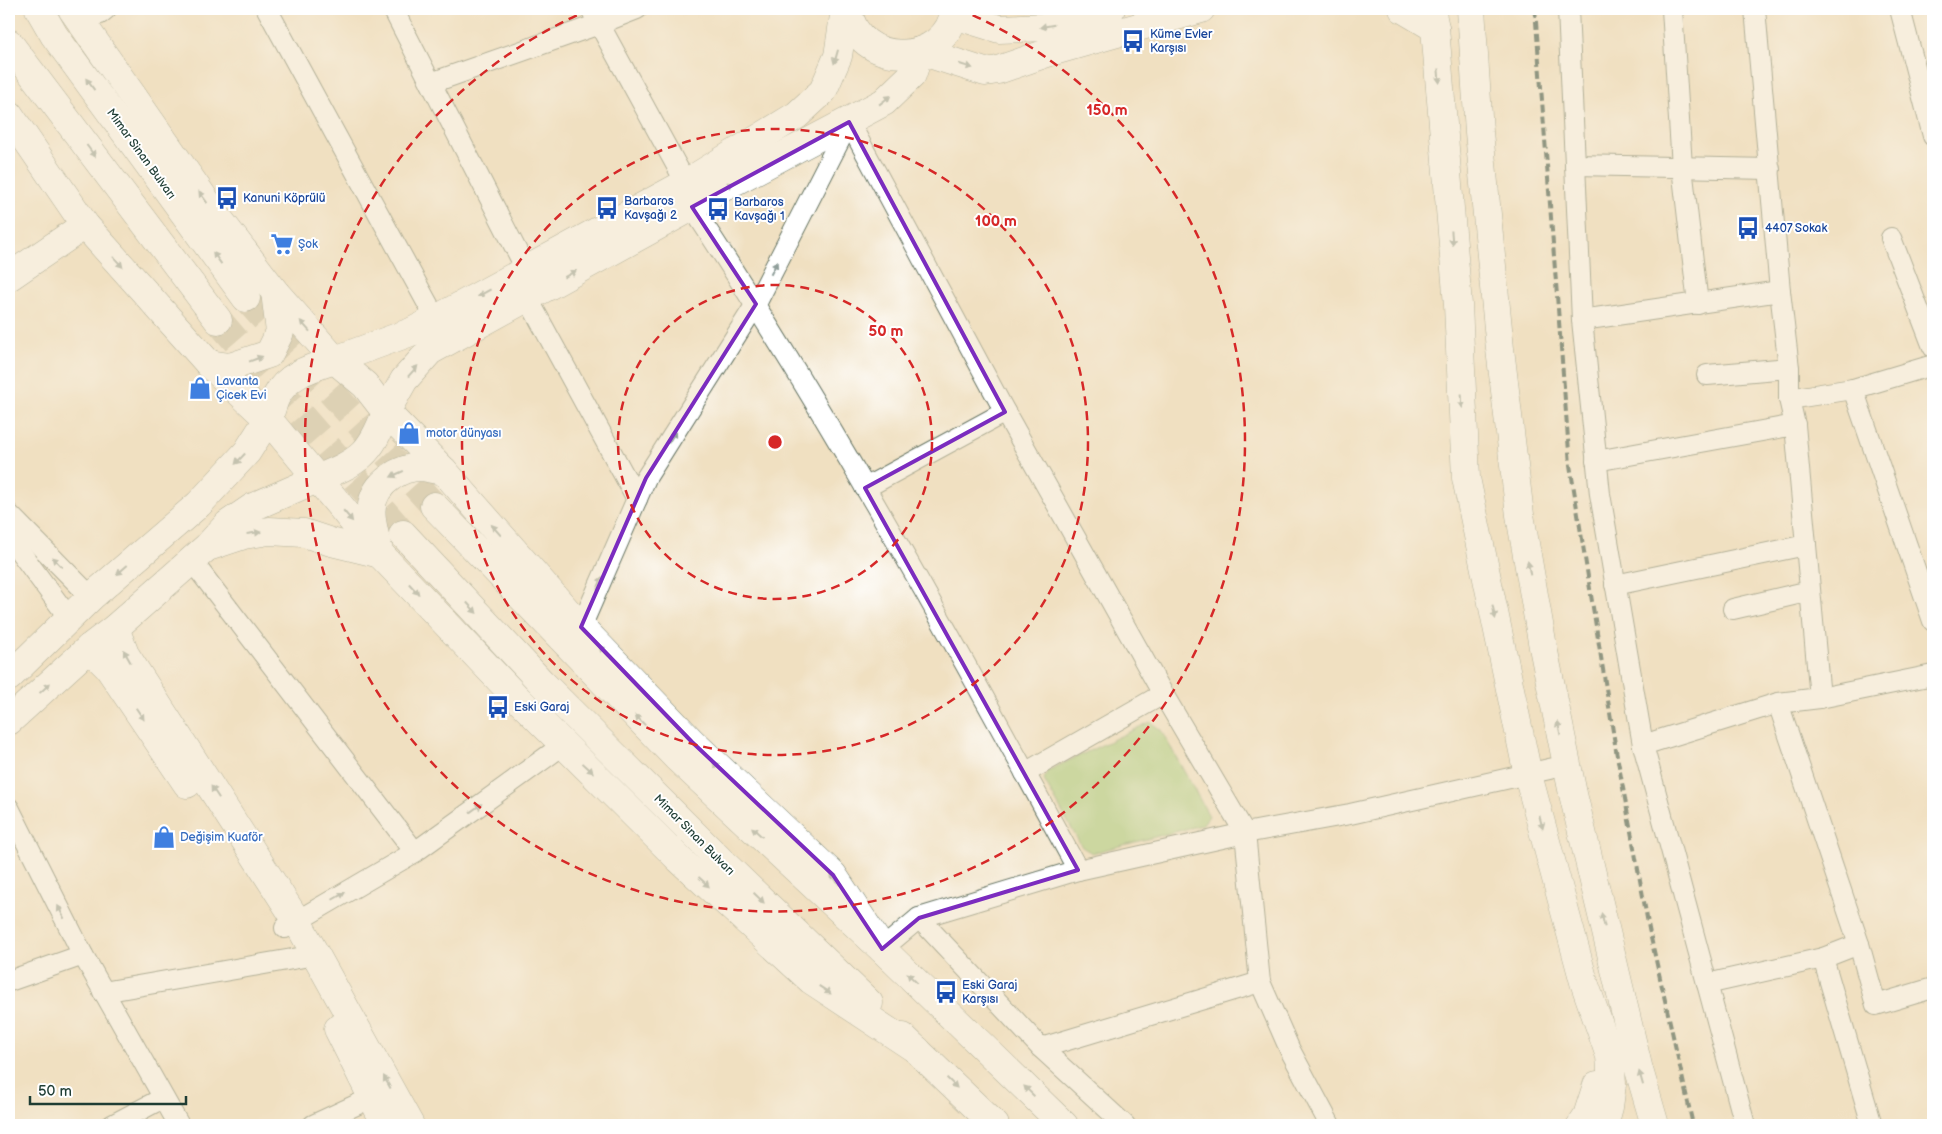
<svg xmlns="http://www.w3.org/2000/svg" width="1942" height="1134" font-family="'Balsamiq Sans',sans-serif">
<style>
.green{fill:#a0cc79;stroke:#608456}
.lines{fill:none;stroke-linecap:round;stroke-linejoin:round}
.highway-tunnel{stroke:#c6bfa5;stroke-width:28;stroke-dasharray:28 14;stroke-linecap:butt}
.street-casing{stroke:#687665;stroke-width:22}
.secondary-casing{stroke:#687665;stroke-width:29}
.primary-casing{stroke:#687665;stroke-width:29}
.highway-casing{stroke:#687665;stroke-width:29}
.street{stroke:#fff;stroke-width:20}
.secondary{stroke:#fff;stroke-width:28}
.primary{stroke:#fff;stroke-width:28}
.highway{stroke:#fff;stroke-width:28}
.rail{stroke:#1f3d34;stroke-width:4;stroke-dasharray:8 4;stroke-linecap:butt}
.oneway{fill:#8f9e9a}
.marked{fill:none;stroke:#7b2cbf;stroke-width:4;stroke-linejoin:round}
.ring{fill:none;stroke:#d62828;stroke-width:2.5;stroke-dasharray:9 6}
.labels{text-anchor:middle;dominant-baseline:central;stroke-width:4;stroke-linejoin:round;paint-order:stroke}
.transit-label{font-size:12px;fill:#164399;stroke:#fff;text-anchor:start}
.street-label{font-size:12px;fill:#1f3d34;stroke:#fff}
.shop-label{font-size:12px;fill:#366cbe;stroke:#fff;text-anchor:start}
.centre{fill:#d62828;stroke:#fff;stroke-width:2.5}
.ring-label{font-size:15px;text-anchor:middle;font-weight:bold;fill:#d62828;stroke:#fff;stroke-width:4;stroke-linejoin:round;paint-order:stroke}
</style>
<rect width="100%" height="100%" fill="#fff"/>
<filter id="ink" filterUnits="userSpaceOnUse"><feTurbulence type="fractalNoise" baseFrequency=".02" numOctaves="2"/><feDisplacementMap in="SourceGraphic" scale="10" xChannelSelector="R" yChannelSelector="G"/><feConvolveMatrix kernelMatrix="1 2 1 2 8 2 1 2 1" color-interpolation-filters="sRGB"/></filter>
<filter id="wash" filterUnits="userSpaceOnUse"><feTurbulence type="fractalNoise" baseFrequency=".0096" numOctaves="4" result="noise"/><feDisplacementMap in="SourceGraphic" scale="20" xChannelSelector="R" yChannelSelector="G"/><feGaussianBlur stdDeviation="1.12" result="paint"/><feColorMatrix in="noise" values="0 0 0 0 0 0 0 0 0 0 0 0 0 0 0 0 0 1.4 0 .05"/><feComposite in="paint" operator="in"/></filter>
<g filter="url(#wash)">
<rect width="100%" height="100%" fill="#f0e0c1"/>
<polygon class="green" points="1150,722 1161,730 1209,816 1202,825 1092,853 1082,847 1044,780 1047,771"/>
</g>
<g filter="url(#ink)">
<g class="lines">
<g class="highway-tunnel">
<polyline points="246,298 434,506"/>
<polyline points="218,320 403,534"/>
</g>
<defs>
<g id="street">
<polyline points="267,9 436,319"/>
<polyline points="393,9 526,269"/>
<polyline points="591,9 686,183"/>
<polyline points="1568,9 1582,320 1600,494 1643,745 1745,1125"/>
<polyline points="1672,9 1682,167 1698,304"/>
<polyline points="1755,9 1780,291 1789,368 1789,399 1795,425 1820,698"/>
<polyline points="1900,9 1933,136"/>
<polyline points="100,14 106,9"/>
<polyline points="431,83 599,24 637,9"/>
<polyline points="849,122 1005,412 1163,694 1245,833 1260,982 1290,1050 1330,1125"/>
<polyline points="1575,165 1770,169"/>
<path d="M692,207C833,420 956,645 1078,870"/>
<polyline points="1891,238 1933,347"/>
<polyline points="527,297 637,499"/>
<polyline points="1582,320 1780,291"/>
<polyline points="1707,375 1789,368"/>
<polyline points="1853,389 1933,621"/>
<polyline points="1789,399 1853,389 1933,365"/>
<polyline points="1596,461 1795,425"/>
<polyline points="865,488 1005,412"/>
<polyline points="9,514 91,597"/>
<polyline points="9,537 69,618"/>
<polyline points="192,561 415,852"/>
<polyline points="1615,585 1806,545"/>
<polyline points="1733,609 1810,591"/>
<polyline points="581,627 646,478 756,304 849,122"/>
<polyline points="1778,703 1859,944 1876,1005 1933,988"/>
<polyline points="1643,745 1778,703 1820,698 1933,675"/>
<polyline points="1025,773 1163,694"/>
<polyline points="9,808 83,955 179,1125"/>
<polyline points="919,918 1041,1048 1125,1125"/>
<polyline points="285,928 415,852 563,745"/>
<polyline points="882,949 919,918 1078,870 1245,833 1350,814 1567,765"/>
<polyline points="1823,958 1872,1125"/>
<polyline points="9,981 83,955"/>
<polyline points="1707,984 1823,958 1859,944"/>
<polyline points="103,992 304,957 315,951"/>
<polyline points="1041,1048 1260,982"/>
<polyline points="112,1125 163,1098"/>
<polyline points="313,1125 371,1098"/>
</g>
<g id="secondary">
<path d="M848,9C856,69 947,68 955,9"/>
<polyline points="1403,9 1435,28"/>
<polyline points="1431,9 1435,28 1458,305 1466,478 1528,775 1584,982 1610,1056 1612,1084 1609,1107 1604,1125"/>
<polyline points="1471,9 1479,132 1500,349 1520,515 1543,647 1573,794 1639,1070 1655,1125"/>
<polyline points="954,15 999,29 1046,27 1111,9"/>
<polyline points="920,51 985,72 998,70 1047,53 1201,9"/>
<polyline points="9,277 85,225"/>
<polyline points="335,360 411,332 436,319 686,183 797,115 823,91 838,56 845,9"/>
<polyline points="386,412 404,380 430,351 692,207 711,194 884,102 912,75 920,51"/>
<polyline points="115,628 125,654 297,921 410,1125"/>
<polyline points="89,648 108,667 187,784"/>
<polyline points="338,1029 386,1125"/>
<polyline points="1581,1125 1587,1116 1597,1085"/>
</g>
<g id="primary">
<polyline points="211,546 244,535 269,531 304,533 331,542 380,554"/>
<polyline points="9,677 91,597 199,504 247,452 268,419"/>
<polyline points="9,721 89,648 115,628 207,547 228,524 253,507 317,479"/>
</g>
<g id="highway">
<polyline points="39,9 54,35 246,298"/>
<polyline points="72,9 213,211 275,292 335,360 365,385 386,412 444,471 581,627 692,742 833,875 882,949"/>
<polyline points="9,43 218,320"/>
<polyline points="9,114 85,225 209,364 268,419 380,554 515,696 679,859 811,980 917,1050"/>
<polyline points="209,364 230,367 269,354 280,332 275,292"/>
<path d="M268,419C271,412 273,403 276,397C287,374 314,367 335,360"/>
<path d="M317,479C359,461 370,456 386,412"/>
<polyline points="434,506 677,758 882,949 1064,1125"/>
<polyline points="403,534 541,682 722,862 869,1003"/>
<path d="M379,551C371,522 363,496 391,477C399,471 411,467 421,467C428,468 436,470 444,471"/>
<polyline points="903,1037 995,1125"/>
</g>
</defs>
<use href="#street" class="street-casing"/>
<use href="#secondary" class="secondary-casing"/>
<use href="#primary" class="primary-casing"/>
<use href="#highway" class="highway-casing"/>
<use href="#street" class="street"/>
<use href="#secondary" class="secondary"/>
<use href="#primary" class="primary"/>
<use href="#highway" class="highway"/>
<polyline class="rail" points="1535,9 1570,465 1616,750 1649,929 1693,1125"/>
</g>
<defs><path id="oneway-solid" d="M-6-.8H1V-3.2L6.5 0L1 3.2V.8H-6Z" transform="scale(1.25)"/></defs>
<g class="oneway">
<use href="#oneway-solid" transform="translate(1047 26) rotate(170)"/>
<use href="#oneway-solid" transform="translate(836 57) rotate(106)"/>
<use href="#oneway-solid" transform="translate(966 66) rotate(18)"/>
<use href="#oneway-solid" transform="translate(1439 76) rotate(85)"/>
<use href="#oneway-solid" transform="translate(90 84) rotate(-126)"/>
<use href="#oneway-solid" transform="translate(885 100) rotate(-38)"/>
<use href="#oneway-solid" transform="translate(91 151) rotate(53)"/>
<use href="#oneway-solid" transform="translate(727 186) rotate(-27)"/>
<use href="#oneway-solid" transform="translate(203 197) rotate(-125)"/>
<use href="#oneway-solid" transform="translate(1452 238) rotate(85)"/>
<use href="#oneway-solid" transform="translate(217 258) rotate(-126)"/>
<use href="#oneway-solid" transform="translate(118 262) rotate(48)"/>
<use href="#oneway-solid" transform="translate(774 268) rotate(-63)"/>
<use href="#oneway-solid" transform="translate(570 274) rotate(-29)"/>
<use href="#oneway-solid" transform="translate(484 293) rotate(151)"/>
<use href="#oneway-solid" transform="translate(305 326) rotate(-132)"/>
<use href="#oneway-solid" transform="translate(256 359) rotate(-21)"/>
<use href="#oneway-solid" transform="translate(413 371) rotate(-48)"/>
<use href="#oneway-solid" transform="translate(1462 401) rotate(87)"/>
<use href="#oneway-solid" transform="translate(672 437) rotate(-58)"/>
<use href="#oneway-solid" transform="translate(240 459) rotate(133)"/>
<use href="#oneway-solid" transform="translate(397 474) rotate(155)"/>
<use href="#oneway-solid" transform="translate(348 516) rotate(50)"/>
<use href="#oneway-solid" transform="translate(496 530) rotate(-131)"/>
<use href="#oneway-solid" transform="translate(254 533) rotate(-7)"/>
<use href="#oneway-solid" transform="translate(57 562) rotate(-134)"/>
<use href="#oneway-solid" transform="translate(1529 568) rotate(-100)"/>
<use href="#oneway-solid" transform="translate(122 570) rotate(139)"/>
<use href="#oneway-solid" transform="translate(600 583) rotate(-67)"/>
<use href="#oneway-solid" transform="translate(414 589) rotate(47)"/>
<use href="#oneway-solid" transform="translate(472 608) rotate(47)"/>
<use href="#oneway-solid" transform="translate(1494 612) rotate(78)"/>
<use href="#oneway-solid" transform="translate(604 651) rotate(-134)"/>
<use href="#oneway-solid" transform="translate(127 656) rotate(-119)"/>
<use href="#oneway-solid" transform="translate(45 688) rotate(-43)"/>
<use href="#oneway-solid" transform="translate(140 714) rotate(56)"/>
<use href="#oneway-solid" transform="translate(640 720) rotate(-134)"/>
<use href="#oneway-solid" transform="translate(1559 728) rotate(-102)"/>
<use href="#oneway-solid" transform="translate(718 767) rotate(-137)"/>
<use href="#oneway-solid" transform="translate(588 768) rotate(43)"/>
<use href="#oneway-solid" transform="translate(215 792) rotate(-123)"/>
<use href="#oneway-solid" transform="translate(476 808) rotate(-36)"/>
<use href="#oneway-solid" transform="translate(1541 822) rotate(75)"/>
<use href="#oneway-solid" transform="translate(757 832) rotate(-137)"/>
<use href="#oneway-solid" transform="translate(835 879) rotate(-127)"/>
<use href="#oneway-solid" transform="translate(704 882) rotate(43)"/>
<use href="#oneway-solid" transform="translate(339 896) rotate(-30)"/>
<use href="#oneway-solid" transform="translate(759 898) rotate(44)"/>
<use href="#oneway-solid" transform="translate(61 912) rotate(-117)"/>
<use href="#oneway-solid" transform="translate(1603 920) rotate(-103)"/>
<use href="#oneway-solid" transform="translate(912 978) rotate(-135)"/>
<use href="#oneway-solid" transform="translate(825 990) rotate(33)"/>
<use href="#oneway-solid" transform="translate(1641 1078) rotate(-106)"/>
<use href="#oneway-solid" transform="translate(387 1082) rotate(-119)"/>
<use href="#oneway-solid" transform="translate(952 1083) rotate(44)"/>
<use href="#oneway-solid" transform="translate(1029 1091) rotate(-136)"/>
</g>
</g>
<path d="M0 0H1942V1134H0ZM849,122L1005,412L865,488L1078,870L919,918L882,949L833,875L692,742L581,627L646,478L756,304L692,207Z" fill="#f0e0c1" fill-opacity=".55" fill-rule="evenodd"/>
<path class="marked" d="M849,122L1005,412L865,488L1078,870L919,918L882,949L833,875L692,742L581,627L646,478L756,304L692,207Z"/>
<g class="ring">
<circle cx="775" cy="442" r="157"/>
<circle cx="775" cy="442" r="313"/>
<path d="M959 9A470 470 0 1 1 591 9"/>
</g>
<defs>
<symbol id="bus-bare" viewBox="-9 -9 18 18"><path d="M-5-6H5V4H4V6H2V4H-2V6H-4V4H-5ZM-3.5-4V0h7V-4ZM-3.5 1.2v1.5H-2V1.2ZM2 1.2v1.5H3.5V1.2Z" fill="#1a4fb4" stroke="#fff" stroke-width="2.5" paint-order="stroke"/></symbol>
<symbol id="supermarket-bare" viewBox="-9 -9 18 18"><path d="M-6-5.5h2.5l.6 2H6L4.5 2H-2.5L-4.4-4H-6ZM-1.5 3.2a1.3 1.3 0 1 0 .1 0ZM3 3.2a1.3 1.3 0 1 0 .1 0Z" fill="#3f7fe0" stroke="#fff" stroke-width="2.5" paint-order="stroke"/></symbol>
<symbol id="shop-bare" viewBox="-9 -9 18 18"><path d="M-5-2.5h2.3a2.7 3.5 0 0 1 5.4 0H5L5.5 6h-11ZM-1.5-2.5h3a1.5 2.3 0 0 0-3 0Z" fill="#3f7fe0" stroke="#fff" stroke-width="2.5" paint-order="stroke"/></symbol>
</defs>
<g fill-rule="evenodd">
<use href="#bus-bare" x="1117" y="25" width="32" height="32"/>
<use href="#bus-bare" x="211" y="182" width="32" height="32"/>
<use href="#bus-bare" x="591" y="192" width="32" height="32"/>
<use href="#bus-bare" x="702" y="193" width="32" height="32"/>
<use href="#bus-bare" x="1732" y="212" width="32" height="32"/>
<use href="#supermarket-bare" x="266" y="228" width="32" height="32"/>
<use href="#shop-bare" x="184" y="372" width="32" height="32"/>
<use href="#shop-bare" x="393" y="417" width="32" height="32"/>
<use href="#bus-bare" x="482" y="691" width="32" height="32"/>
<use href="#shop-bare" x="148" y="821" width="32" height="32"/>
<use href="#bus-bare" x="930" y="976" width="32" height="32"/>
</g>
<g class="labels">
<g class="transit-label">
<text x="1150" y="34">Küme Evler<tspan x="1150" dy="14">Karşısı</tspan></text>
<text x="243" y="198">Kanuni Köprülü</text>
<text x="624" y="201">Barbaros<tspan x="624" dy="14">Kavşağı 2</tspan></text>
<text x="734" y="202">Barbaros<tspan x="734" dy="14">Kavşağı 1</tspan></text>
<text x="1765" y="228">4407 Sokak</text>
<text x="514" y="707">Eski Garaj</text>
<text x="962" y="985">Eski Garaj<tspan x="962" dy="14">Karşısı</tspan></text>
</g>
<g class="street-label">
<text transform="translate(141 154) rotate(54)">Mimar Sinan Bulvarı</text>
<text transform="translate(694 835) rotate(45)">Mimar Sinan Bulvarı</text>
</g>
<g class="shop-label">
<text x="298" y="244">Şok</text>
<text x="216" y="381">Lavanta<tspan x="216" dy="14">Çicek Evi</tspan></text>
<text x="426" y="433">motor dünyası</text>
<text x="180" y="837">Değişim Kuaför</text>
</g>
</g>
<circle cx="775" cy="442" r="8" class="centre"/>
<g class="ring-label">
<text x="1107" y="115">150 m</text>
<text x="996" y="226">100 m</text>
<text x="886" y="336">50 m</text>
</g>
<rect width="1942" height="1134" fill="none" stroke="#fff" stroke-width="30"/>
<path d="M30 1096v8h156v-8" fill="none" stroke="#1f3d34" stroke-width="2.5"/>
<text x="38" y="1096" font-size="15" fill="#1f3d34" stroke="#ffffff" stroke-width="4" paint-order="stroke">50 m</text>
</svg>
